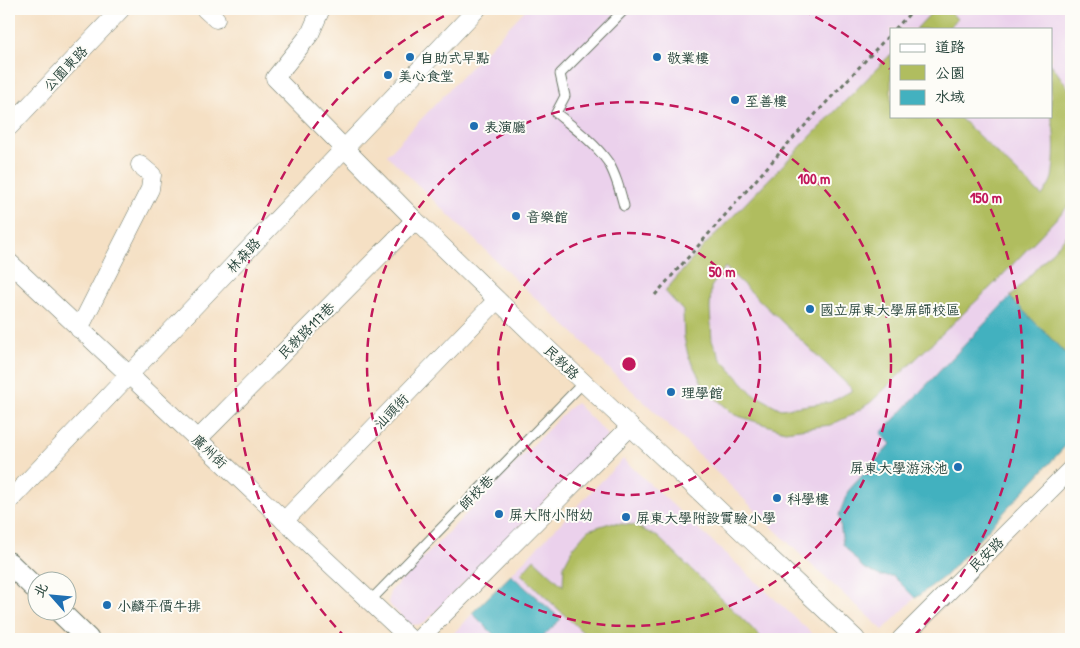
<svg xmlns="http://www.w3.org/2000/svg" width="1080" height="648" font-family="'Patrick Hand','LXGW WenKai TC',sans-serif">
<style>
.built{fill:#ebd1ec;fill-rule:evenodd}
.green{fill:#b0bd5f;stroke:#687d4a;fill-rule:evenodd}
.water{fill:#43b1bf;stroke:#31777a}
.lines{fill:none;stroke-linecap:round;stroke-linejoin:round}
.service-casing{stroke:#6a7666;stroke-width:11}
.minor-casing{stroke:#6a7666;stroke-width:19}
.tertiary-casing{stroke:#6a7666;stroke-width:23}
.path{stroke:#6a7666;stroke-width:3;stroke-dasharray:4 4;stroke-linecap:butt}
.service{stroke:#fff;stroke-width:9}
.minor{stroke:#fff;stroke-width:18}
.tertiary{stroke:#fff;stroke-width:21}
.ring{fill:none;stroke:#c2185b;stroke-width:2.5;stroke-dasharray:9 6}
.poi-dot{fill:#1f6fb2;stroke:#fdfcf7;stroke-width:2}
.labels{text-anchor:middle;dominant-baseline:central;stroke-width:4;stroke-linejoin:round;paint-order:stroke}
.poi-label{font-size:14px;fill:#1f3d34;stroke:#fdfcf7;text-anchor:start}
.street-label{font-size:14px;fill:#1f3d34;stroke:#fdfcf7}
.centre{fill:#c2185b;stroke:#fdfcf7;stroke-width:2.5}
.ring-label{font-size:15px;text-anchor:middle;font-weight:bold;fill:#c2185b;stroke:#fdfcf7;stroke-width:4;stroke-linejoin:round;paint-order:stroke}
</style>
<rect width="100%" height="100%" fill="#fdfcf7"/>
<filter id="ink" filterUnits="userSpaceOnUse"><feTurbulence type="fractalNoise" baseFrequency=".02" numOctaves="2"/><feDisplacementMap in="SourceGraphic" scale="10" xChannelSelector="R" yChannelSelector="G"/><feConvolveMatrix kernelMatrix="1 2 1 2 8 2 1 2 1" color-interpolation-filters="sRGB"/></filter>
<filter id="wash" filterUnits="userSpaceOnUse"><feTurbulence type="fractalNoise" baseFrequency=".0096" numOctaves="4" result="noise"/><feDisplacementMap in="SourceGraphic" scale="20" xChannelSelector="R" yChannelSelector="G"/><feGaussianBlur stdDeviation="1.12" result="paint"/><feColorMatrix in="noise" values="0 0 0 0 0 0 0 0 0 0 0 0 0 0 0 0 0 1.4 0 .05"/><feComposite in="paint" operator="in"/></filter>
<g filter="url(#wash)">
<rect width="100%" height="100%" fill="#f5e0c4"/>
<g class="built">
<path d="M526,9H1071V440L945,576L915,598L883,630L807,561L653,410L614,374L578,337L518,282L387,155ZM891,29H1051V116H891Z"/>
<polygon points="576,403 609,436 423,624 410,625 388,603 390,592 568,409"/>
<polygon points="623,459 818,639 448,639"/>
</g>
<g class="green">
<polygon points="935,9 948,9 957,19 948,29 916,29"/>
<path d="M891,54V116H958L1042,196C1045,191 1050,184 1052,178C1055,162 1056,131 1051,116V64L1071,92V203L995,283L871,402L850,416L830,425L785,431L735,415L705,389L688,355L684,337L683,311L665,291L703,247ZM725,267L853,390L831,402L781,409L753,394L721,359L712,341L710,309L711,287Z"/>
<polygon points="1071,231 1071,359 1010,297"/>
<polygon points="610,523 633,525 658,537 763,639 590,639 521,574 534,559 563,586 564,565 574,546 588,530"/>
</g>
<g class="water">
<polygon points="1010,297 1071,359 1071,440 945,576 915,598 893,576 880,576 863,568 843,544 839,515 848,491 891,444 881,433"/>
<polygon points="511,575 561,619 540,639 498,639 472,613"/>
</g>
</g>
<g filter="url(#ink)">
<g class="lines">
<defs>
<g id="service">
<path d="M624,206C620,191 616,175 608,162C595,143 573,127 556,113L565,96L560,74L625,9"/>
<polyline points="370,601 583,383"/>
</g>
<g id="minor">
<polyline points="205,9 216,19"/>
<polyline points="321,9 310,34 275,78 415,220 549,350 856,639"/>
<polyline points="9,127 121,9"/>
<polyline points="9,262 410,639"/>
<polyline points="79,329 150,189 152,175 140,165"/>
<polyline points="198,439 415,220"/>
<path d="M9,501C166,338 320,172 477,9"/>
<polyline points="284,521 497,300"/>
<polyline points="419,639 630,427"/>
<polyline points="901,639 1071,469"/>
</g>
<g id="tertiary">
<polyline points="9,563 38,591"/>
<polyline points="58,610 88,639"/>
</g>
</defs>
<use href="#service" class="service-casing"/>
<use href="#minor" class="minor-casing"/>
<use href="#tertiary" class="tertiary-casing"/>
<g class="path">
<polyline points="895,29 914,9"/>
<polyline points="655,295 784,148 891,33"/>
</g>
<use href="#service" class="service"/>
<use href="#minor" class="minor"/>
<use href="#tertiary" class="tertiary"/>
</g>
</g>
<g class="ring">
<circle cx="629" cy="364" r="131"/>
<circle cx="629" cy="364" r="262"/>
<path d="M346 638A394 394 0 0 1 456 10M802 10A394 394 0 0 1 890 69M937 119A394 394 0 0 1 912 638"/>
</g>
<g class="poi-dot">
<circle cx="410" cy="57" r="5"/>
<circle cx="657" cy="57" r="5"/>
<circle cx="388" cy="75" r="5"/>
<circle cx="735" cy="100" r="5"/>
<circle cx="474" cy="126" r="5"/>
<circle cx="516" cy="216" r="5"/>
<circle cx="810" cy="309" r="5"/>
<circle cx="671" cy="392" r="5"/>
<circle cx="958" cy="467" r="5"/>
<circle cx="777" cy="498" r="5"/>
<circle cx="499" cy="514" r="5"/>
<circle cx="626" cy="517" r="5"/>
<circle cx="107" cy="605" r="5"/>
</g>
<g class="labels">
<g class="poi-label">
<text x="420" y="57">自助式早點</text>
<text x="667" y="57">敬業樓</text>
<text x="398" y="75">美心食堂</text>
<text x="745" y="100">至善樓</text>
<text x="484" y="126">表演廳</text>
<text x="526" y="216">音樂館</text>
<text x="820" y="309">國立屏東大學屏師校區</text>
<text x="681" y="392">理學館</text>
<text x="948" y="467" text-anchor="end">屏東大學游泳池</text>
<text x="787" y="498">科學樓</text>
<text x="509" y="514">屏大附小附幼</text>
<text x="636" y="517">屏東大學附設實驗小學</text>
<text x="117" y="605">小麟平價牛排</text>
</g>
<g class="street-label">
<text transform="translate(65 68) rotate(-46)">公園東路</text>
<text transform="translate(243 255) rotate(-47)">林森路</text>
<text transform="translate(306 330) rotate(-45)">民教路117巷</text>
<text transform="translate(562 362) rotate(44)">民教路</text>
<text transform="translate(391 411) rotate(-46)">汕頭街</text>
<text transform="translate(210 451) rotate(43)">廣州街</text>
<text transform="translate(476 492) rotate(-46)">師校巷</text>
<text transform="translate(986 554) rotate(-45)">民安路</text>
</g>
</g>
<circle cx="629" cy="364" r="8" class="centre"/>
<g class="ring-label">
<text x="814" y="184">100 m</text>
<text x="986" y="203">150 m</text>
<text x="722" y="277">50 m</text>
</g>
<rect width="1080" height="648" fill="none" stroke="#fdfcf7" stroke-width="30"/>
<rect x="890" y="28" width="162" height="90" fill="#fdfcf7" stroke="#a4b0a9"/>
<rect x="900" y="44" width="25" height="8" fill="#ffffff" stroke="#a4b0a9"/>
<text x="935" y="52" font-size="15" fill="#1f3d34">道路</text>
<rect x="900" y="65" width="25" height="15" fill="#b0bd5f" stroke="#a4b0a9"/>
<text x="935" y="78" font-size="15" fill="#1f3d34">公園</text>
<rect x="900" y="90" width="25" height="15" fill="#43b1bf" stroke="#a4b0a9"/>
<text x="935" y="102" font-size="15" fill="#1f3d34">水域</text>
<g transform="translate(52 596) rotate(297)"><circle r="24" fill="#fdfcf7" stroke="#a4b0a9"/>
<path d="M0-4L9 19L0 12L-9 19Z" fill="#1f6fb2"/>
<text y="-8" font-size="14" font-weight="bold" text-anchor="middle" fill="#1f3d34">北</text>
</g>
</svg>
